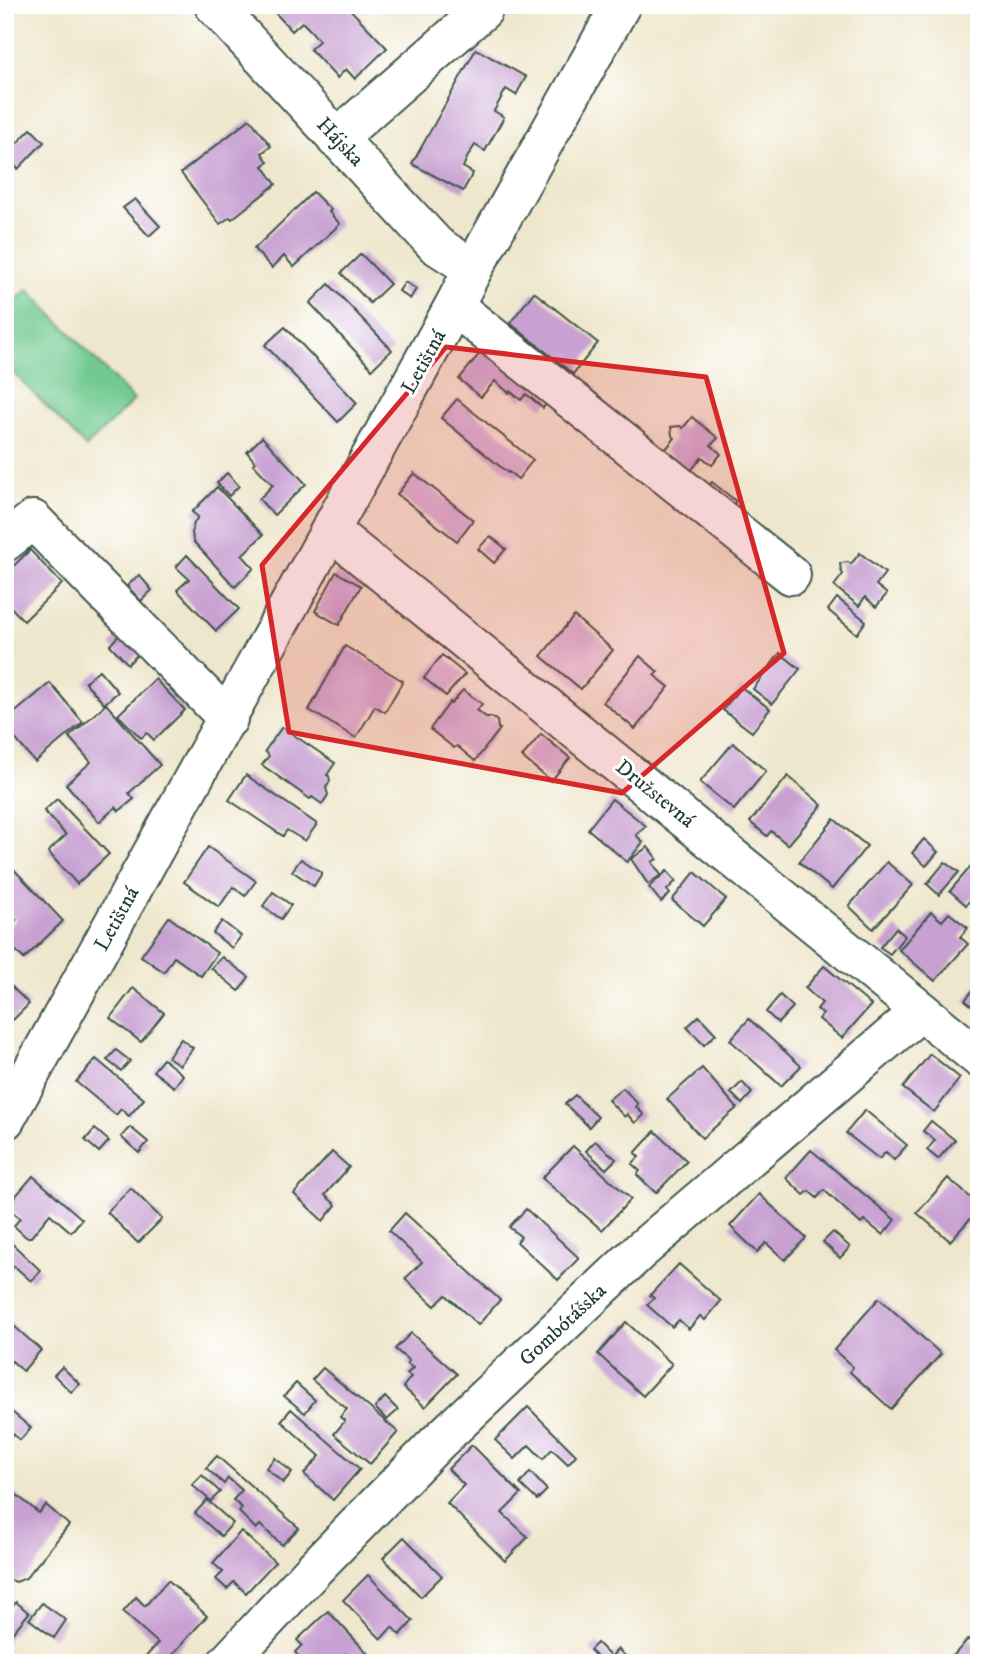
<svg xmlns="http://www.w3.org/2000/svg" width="984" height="1668" font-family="'IM FELL DW Pica',serif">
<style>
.green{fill:#72ca91;stroke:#488462;stroke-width:2}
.building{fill:#c8a1d2}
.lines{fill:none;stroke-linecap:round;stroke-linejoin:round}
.minor-casing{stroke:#3e564b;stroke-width:42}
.minor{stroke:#fff;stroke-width:38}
.marked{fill:#d62828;fill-opacity:0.2;stroke:#d62828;stroke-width:5;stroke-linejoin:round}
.labels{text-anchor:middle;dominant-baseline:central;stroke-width:6;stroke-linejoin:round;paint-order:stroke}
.street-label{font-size:21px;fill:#1f3d34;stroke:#fff}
</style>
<rect width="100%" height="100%" fill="#fff"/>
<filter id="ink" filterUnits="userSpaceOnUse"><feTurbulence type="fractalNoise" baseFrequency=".0143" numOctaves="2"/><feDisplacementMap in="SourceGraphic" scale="14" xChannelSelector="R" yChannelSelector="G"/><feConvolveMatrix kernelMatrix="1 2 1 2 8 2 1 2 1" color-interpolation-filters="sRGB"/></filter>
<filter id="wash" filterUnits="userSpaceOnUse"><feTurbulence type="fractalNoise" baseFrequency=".00686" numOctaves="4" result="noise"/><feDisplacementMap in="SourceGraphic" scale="28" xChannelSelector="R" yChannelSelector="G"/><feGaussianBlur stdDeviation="1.57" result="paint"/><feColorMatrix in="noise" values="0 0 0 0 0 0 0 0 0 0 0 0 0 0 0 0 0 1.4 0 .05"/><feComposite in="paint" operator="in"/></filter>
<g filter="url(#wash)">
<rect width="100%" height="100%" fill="#efe7cd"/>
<polygon class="green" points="28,289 134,400 86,447 5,364 5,311"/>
<g id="blocks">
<g class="building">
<polygon points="268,5 346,5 387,48 355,79 346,69 337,78 310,49 319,41 311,31 302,22 292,31"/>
<polygon points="476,49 526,77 516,95 506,89 494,111 504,117 485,151 475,145 468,156 463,167 473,173 463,191 412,164"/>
<polygon points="250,119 271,146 262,153 268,162 263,166 276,184 232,219 230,217 220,224 181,173"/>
<polygon points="31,129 44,142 18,169 5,155"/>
<polygon points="313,192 331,210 329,212 340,224 294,267 284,256 272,268 254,249"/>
<polygon points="135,199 160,226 149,236 123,208"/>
<polygon points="361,254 390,284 370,303 341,273"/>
<polygon points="405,282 416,289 410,299 399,291"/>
<polygon points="329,284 392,350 372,369 310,303"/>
<polygon points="534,292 598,343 573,374 510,323"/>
<polygon points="285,327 357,403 338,422 265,345"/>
<polygon points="488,343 553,396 543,408 526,394 521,400 510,391 509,393 495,381 481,397 459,379"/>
<polygon points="457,399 533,460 518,479 509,472 508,473 441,418"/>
<polygon points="692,417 718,438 711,445 721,454 712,465 702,457 690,472 665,450 675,438 672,436 671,427 680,426 683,428"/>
<polygon points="262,437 306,484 274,515 259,499 273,485 253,464 255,462 247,452"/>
<polygon points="227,473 239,486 229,496 217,483"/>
<polygon points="414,473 473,520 457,541 397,494"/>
<polygon points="712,482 736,501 727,511 703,492"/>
<polygon points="217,487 263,535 242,555 254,568 235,587 193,541 192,531 194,523 198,517 192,512"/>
<polygon points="490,536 506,549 494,563 478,549"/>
<polygon points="30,550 62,584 24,621 5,601 5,593 8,590 5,587 5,574"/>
<polygon points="860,553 885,573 876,585 887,594 876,607 865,597 859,606 834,586 843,574 841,571 840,563 848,562 851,564"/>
<polygon points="187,555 239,609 216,631 177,590 189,579 176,567"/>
<polygon points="336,572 361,586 339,625 315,611"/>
<polygon points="139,575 152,590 141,601 127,586"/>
<polygon points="837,598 866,621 857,634 828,610"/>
<polygon points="574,616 613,650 581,689 541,656"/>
<polygon points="120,634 139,653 128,664 110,645"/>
<polygon points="345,646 403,681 385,712 375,706 356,738 309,710"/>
<polygon points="780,653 800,669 772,704 753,689"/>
<polygon points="442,655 465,674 446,696 424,678"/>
<polygon points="640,656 658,672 654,675 669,687 635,729 603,702"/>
<polygon points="99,670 118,692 104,704 85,682"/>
<polygon points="155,679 185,710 154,740 147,733 141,738 118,715"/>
<polygon points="50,683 83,722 35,762 5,727 5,721"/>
<polygon points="741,687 770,709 752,732 723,710"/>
<polygon points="463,690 482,704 477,710 486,717 492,717 497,721 498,728 500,729 475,761 457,746 454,748 430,729 450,702 451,704"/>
<polygon points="106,704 160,765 129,793 134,799 119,811 116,807 99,822 66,784 91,762 69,737"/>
<polygon points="282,727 335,763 327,775 329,776 330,781 326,788 328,795 322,804 312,797 310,799 262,765 269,756 265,751"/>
<polygon points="541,734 570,758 551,781 522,757"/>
<polygon points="733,743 766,771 734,810 700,782"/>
<polygon points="246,775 317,824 305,841 287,830 283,836 229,800"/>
<polygon points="788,776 822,805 788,845 771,831 767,836 750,822"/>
<polygon points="57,799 109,854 77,884 48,852 66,835 44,811"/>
<polygon points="612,799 646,826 636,835 643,842 627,862 588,829"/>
<polygon points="834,819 867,846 832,889 799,862"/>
<polygon points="924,839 938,852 926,866 912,853"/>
<polygon points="208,847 256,881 245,896 233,887 219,907 184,882"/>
<polygon points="648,847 657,859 652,862 661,875 648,884 631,859"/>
<polygon points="979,857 979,890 966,905 950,891"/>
<polygon points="301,859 322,873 314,886 292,871"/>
<polygon points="5,860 63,921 24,959 5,940 5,930 16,920 5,909"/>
<polygon points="887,862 913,885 873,929 849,906"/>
<polygon points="945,862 959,872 939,895 927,884"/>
<polygon points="667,871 676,881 667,890 670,894 661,902 649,887"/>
<polygon points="695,872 726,899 703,926 672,900"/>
<polygon points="273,892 291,905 281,919 263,906"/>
<polygon points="931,912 942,921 949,913 968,928 960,937 968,944 935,981 899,950"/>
<polygon points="169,917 217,953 201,976 174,957 164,972 141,956"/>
<polygon points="222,921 241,936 232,948 213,933"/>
<polygon points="896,928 905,936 890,954 880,947"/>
<polygon points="222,957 249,977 239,991 211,968"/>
<polygon points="824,966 871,1005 842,1038 819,1019 823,1014 817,1009 822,1003 805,988"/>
<polygon points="5,980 29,1004 13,1020 5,1012"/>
<polygon points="979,983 979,1012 965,1000"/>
<polygon points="133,988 164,1013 141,1042 110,1018"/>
<polygon points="780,995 793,1007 778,1023 766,1012"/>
<polygon points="699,1016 716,1034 704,1045 687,1027"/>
<polygon points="749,1019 801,1066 781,1086 730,1040"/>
<polygon points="181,1039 193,1048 180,1065 168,1057"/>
<polygon points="116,1050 130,1061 121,1071 107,1060"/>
<polygon points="930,1054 960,1078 934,1112 903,1088"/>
<polygon points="96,1059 144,1099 129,1116 121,1109 116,1115 76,1082"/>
<polygon points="163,1059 183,1075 174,1087 153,1071"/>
<polygon points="702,1068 737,1108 702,1138 667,1099"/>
<polygon points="742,1082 752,1093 742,1104 731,1093"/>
<polygon points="623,1088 638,1104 636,1107 644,1115 635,1123 627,1114 625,1117 608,1100"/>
<polygon points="575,1095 598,1117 589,1127 565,1104"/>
<polygon points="865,1110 907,1145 894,1160 886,1152 879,1159 846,1133"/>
<polygon points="931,1121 955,1140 938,1159 927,1150 935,1140 923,1131"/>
<polygon points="130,1127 148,1142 139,1153 121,1137"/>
<polygon points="95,1129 109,1141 99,1152 85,1140"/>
<polygon points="655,1131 687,1161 656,1193 637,1175 640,1171 632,1164 639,1157 635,1153"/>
<polygon points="595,1141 616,1159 606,1169 586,1151"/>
<polygon points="573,1146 631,1199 602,1230 542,1178"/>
<polygon points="811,1150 895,1220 883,1235 864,1220 861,1224 824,1190 817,1198 809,1191 804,1195 786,1178"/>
<polygon points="332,1152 349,1167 325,1195 336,1205 323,1221 294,1194"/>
<polygon points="33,1176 82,1219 71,1232 50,1214 31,1237 26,1237 14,1226 20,1218 6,1207"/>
<polygon points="948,1178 979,1205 979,1209 950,1241 917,1213"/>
<polygon points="131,1188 162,1219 138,1243 107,1212"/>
<polygon points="759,1194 806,1238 785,1260 766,1243 757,1252 730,1226"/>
<polygon points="526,1209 579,1258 558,1280 517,1242 521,1237 509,1227"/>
<polygon points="405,1213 500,1300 478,1325 446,1295 435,1306 405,1279 422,1262 389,1231"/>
<polygon points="833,1232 850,1247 840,1258 823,1242"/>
<polygon points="5,1237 41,1271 31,1281 14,1266 5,1276"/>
<polygon points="679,1264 721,1301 705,1320 700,1316 689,1329 679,1320 672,1327 647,1305 654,1298 650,1295"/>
<polygon points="879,1298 941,1354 891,1409 850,1372 853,1367 834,1350"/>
<polygon points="5,1318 41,1350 23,1371 12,1361 5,1368"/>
<polygon points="626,1322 672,1364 643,1396 598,1354"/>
<polygon points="411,1333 457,1374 425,1407 403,1387 411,1377 407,1374 413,1368 407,1364 409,1361 395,1349"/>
<polygon points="62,1367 80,1384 71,1392 54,1375"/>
<polygon points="323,1368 398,1432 370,1464 334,1434 345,1421 340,1417 347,1409 312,1380"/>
<polygon points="296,1383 315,1400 305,1413 284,1396"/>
<polygon points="385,1397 398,1410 387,1420 375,1408"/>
<polygon points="5,1406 31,1428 20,1440 5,1427"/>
<polygon points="528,1407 576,1455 568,1464 552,1449 543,1459 529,1445 515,1459 495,1440"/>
<polygon points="291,1409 360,1469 333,1500 304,1474 320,1456 281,1421"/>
<polygon points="472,1445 521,1494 502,1513 528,1537 505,1561 447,1503 464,1485 448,1469"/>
<polygon points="217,1456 299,1528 282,1545 260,1525 256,1529 239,1512 242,1508 233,1500 242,1490 228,1478 224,1484 206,1468"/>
<polygon points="275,1458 292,1472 283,1483 266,1468"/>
<polygon points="530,1472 547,1490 537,1500 520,1484"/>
<polygon points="202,1475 220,1492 211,1501 192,1485"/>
<polygon points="7,1487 39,1513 46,1505 69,1525 26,1578 16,1582 5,1578 5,1489"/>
<polygon points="207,1500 233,1523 221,1536 195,1513"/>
<polygon points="241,1531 275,1562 246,1593 234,1582 227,1589 216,1579 223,1572 213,1563"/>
<polygon points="404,1537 442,1576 421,1597 383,1558"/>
<polygon points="368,1575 413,1621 400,1635 392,1627 381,1639 343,1600"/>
<polygon points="168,1580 207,1616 173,1654 182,1663 146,1663 143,1660 158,1643 123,1612 136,1597 145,1606"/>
<polygon points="16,1602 29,1613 5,1642 5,1610 8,1612"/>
<polygon points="42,1603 66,1620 54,1638 29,1619"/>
<polygon points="328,1611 357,1642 377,1663 354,1663 345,1654 336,1663 304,1663 298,1656 295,1652 302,1645 297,1640"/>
<polygon points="968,1639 979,1649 979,1663 947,1663"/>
<polygon points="597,1643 611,1657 618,1649 632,1663 603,1663 590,1650"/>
</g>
</g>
</g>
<g filter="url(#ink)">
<use href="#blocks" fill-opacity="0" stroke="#3e564b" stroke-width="2"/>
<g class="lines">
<defs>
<g id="minor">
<polyline points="214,5 436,245 473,269"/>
<polyline points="336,139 483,10"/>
<polyline points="454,306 791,575"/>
<polyline points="331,531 979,1058"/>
<polyline points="5,542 33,520 228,719"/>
<polyline points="5,1120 454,306 473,269 621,5"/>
<polyline points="227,1663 315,1568 438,1442 640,1251 921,1011"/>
</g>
</defs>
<use href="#minor" class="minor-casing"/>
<use href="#minor" class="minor"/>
</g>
</g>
<path class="marked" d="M446,347L706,377L784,653L622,793L289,732L262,565Z"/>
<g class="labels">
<g class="street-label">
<text transform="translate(340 142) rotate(47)">Hájska</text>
<text transform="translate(424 362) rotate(-61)">Letištná</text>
<text transform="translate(655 794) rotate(39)">Družstevná</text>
<text transform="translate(117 919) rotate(-61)">Letištná</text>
<text transform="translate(563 1325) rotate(-43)">Gombótášska</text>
</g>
</g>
<rect width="984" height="1668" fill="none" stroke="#fff" stroke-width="28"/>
</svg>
